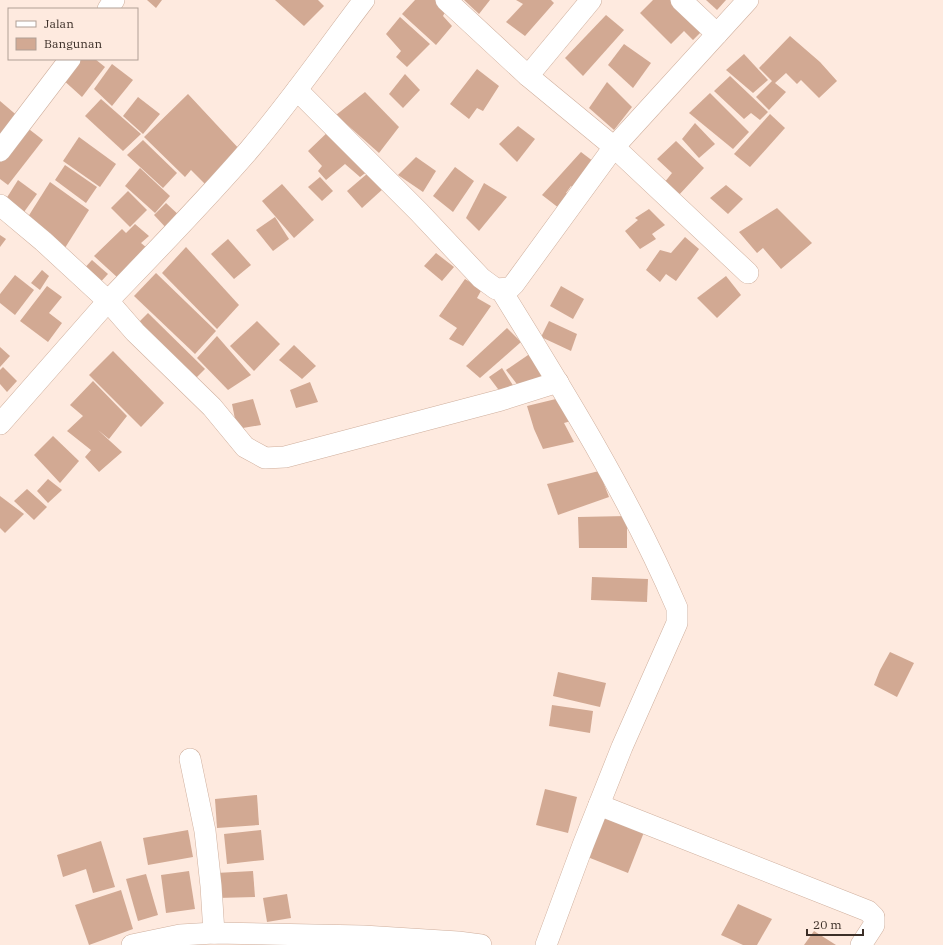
<svg xmlns="http://www.w3.org/2000/svg" width="943" height="945" font-family="'IBM Plex Serif',serif">
<style>
.building{fill:#d2a993}
.lines{fill:none;stroke-linecap:round;stroke-linejoin:round}
.street-casing{stroke:#cfaf9d;stroke-width:22}
.street{stroke:#fff;stroke-width:21}
</style>
<rect width="100%" height="100%" fill="#feeadf"/>
<g class="building">
<polygon points="147,0 162,0 156,8"/>
<polygon points="275,0 318,0 324,6 304,26"/>
<polygon points="415,0 442,0 448,6 443,16 452,26 436,45 402,14"/>
<polygon points="464,0 490,0 479,14"/>
<polygon points="516,0 551,0 554,3 525,36 506,22 523,4"/>
<polygon points="653,0 674,0 704,29 693,40 684,31 671,44 640,13"/>
<polygon points="706,0 726,0 717,10"/>
<polygon points="606,15 624,30 583,76 565,58"/>
<polygon points="400,17 430,44 407,67 396,57 401,51 386,34"/>
<polygon points="790,36 820,62 837,81 819,98 801,80 797,84 786,73 775,83 786,92 769,110 756,97 772,81 759,68"/>
<polygon points="624,44 651,63 633,88 608,65"/>
<polygon points="744,54 768,80 753,93 726,70"/>
<polygon points="76,59 95,59 105,67 82,97 61,78"/>
<polygon points="112,64 133,80 112,106 94,89"/>
<polygon points="477,69 499,86 483,111 477,108 469,119 450,104"/>
<polygon points="405,74 420,90 403,108 389,94"/>
<polygon points="730,76 768,112 760,120 751,113 744,119 714,91"/>
<polygon points="607,82 632,107 614,130 589,108"/>
<polygon points="365,92 399,127 379,153 336,115"/>
<polygon points="710,93 749,132 733,149 689,113"/>
<polygon points="188,94 242,152 210,189 191,170 185,177 144,137"/>
<polygon points="138,97 160,114 143,134 123,116"/>
<polygon points="101,99 141,134 123,151 85,116"/>
<polygon points="0,101 20,118 0,142"/>
<polygon points="770,114 785,128 750,167 734,154"/>
<polygon points="695,123 715,144 699,158 682,139"/>
<polygon points="25,126 43,140 8,185 0,179 0,157"/>
<polygon points="518,126 535,139 517,162 499,144"/>
<polygon points="332,128 372,168 360,177 345,164 326,180 318,171 322,166 308,151"/>
<polygon points="79,137 116,164 100,187 63,161"/>
<polygon points="143,140 177,173 163,188 127,155"/>
<polygon points="676,141 704,168 678,196 664,183 672,173 657,159"/>
<polygon points="581,152 598,165 578,190 571,186 566,193 573,198 564,212 542,195"/>
<polygon points="416,157 436,171 423,192 398,175"/>
<polygon points="65,165 97,187 86,203 55,180"/>
<polygon points="455,167 474,181 453,212 433,196"/>
<polygon points="140,168 170,196 155,213 125,186"/>
<polygon points="368,173 384,188 362,208 347,191"/>
<polygon points="320,177 333,191 322,201 308,187"/>
<polygon points="18,180 37,194 24,212 6,199"/>
<polygon points="50,182 89,210 63,251 26,220"/>
<polygon points="484,183 507,197 479,231 466,218"/>
<polygon points="282,184 314,220 294,238 262,201"/>
<polygon points="726,185 743,199 728,214 710,198"/>
<polygon points="128,191 147,210 130,227 111,208"/>
<polygon points="166,203 182,218 169,231 154,215"/>
<polygon points="777,208 812,243 781,269 763,248 757,253 739,232"/>
<polygon points="649,209 665,225 652,234 656,239 640,249 625,231 638,220 635,218"/>
<polygon points="275,217 289,239 273,251 256,230"/>
<polygon points="135,224 149,236 141,243 147,248 118,278 94,256 122,229 126,233"/>
<polygon points="0,235 6,239 0,247"/>
<polygon points="685,237 699,249 676,281 666,274 660,282 646,270 660,250 671,253"/>
<polygon points="228,239 251,265 234,279 211,254"/>
<polygon points="186,247 239,305 217,329 162,273"/>
<polygon points="436,253 454,267 442,281 424,266"/>
<polygon points="92,260 108,274 96,287 80,273"/>
<polygon points="42,270 49,276 40,290 31,283"/>
<polygon points="156,273 216,331 195,354 134,296"/>
<polygon points="15,275 34,290 15,315 0,303 0,294"/>
<polygon points="726,276 741,295 717,318 697,298"/>
<polygon points="465,279 482,289 477,298 491,306 463,346 449,339 457,328 439,316"/>
<polygon points="47,286 62,297 49,313 62,323 48,342 20,321"/>
<polygon points="561,286 584,299 573,319 550,306"/>
<polygon points="148,313 205,369 191,383 134,327"/>
<polygon points="257,321 280,344 254,371 230,346"/>
<polygon points="549,321 577,334 571,351 541,337"/>
<polygon points="507,328 521,342 480,378 466,366"/>
<polygon points="217,336 251,375 228,390 197,358"/>
<polygon points="294,345 316,366 302,379 279,360"/>
<polygon points="0,347 10,356 0,367"/>
<polygon points="113,351 164,403 141,427 89,375"/>
<polygon points="531,353 548,376 523,392 506,370"/>
<polygon points="3,367 17,381 7,392 0,384 0,370"/>
<polygon points="502,368 514,387 504,397 489,377"/>
<polygon points="93,381 127,416 109,439 98,430 122,452 99,472 85,457 91,450 67,431 83,416 70,405"/>
<polygon points="310,382 318,402 296,408 290,390"/>
<polygon points="560,398 571,421 564,423 574,442 543,449 534,429 527,406"/>
<polygon points="253,399 261,425 237,429 232,404"/>
<polygon points="53,436 79,461 60,483 34,455"/>
<polygon points="599,471 609,497 558,515 547,484"/>
<polygon points="48,479 62,490 48,503 37,491"/>
<polygon points="27,489 47,507 34,520 14,501"/>
<polygon points="0,496 24,514 5,533 0,528"/>
<polygon points="627,516 627,548 579,548 578,517"/>
<polygon points="592,577 648,579 647,602 591,600"/>
<polygon points="890,652 914,663 897,697 874,685 880,670"/>
<polygon points="558,672 606,683 600,707 553,696"/>
<polygon points="552,705 593,711 590,733 549,726"/>
<polygon points="545,789 577,797 568,833 536,825"/>
<polygon points="257,795 259,825 217,828 215,799"/>
<polygon points="603,811 646,827 628,873 585,856"/>
<polygon points="188,830 193,857 148,865 143,838"/>
<polygon points="261,830 264,860 227,864 224,834"/>
<polygon points="101,841 115,887 93,893 86,869 63,877 57,855"/>
<polygon points="189,871 195,909 166,913 161,875"/>
<polygon points="253,871 255,897 217,898 216,873"/>
<polygon points="146,874 158,915 138,921 126,879"/>
<polygon points="121,890 133,929 89,945 75,905"/>
<polygon points="287,894 291,918 267,922 263,898"/>
<polygon points="738,904 772,919 757,945 743,945 721,935"/>
<polygon points="814,931 836,945 804,945"/>
</g>
<g class="lines">
<defs>
<g id="street">
<polyline points="446,0 528,76 614,147 748,273"/>
<polyline points="681,0 717,34"/>
<polyline points="108,9 114,0"/>
<polyline points="528,76 591,0"/>
<polyline points="297,90 419,212 481,278 496,289 510,288 514,284 614,147 748,0"/>
<polyline points="0,151 70,59"/>
<path d="M0,205L43,241L108,301C156,251 204,202 249,150C290,102 326,50 364,0"/>
<path d="M501,290C565,393 629,496 677,608V623L622,747L583,845L546,945"/>
<polyline points="0,424 108,301 135,332 212,407 245,447 265,458 285,457 501,400 558,382"/>
<polyline points="190,759 205,831 211,886 214,933"/>
<polyline points="599,805 868,911 874,917 874,925 861,945"/>
<polyline points="132,945 180,935 214,933 363,936 458,942 481,945"/>
</g>
</defs>
<use href="#street" class="street-casing"/>
<use href="#street" class="street"/>
</g>
<rect x="8" y="8" width="130" height="52" fill="#feeadf" stroke="#b09f96"/>
<rect x="16" y="21" width="20" height="6" fill="#ffffff" stroke="#b09f96"/>
<text x="44" y="28" font-size="12" fill="#3c2f28">Jalan</text>
<rect x="16" y="38" width="20" height="12" fill="#d2a993" stroke="#b09f96"/>
<text x="44" y="48" font-size="12" fill="#3c2f28">Bangunan</text>
<path d="M807 929v6h56v-6" fill="none" stroke="#3c2f28" stroke-width="2"/>
<text x="813" y="929" font-size="12" fill="#3c2f28" stroke="#feeadf" stroke-width="3" paint-order="stroke">20 m</text>
</svg>
